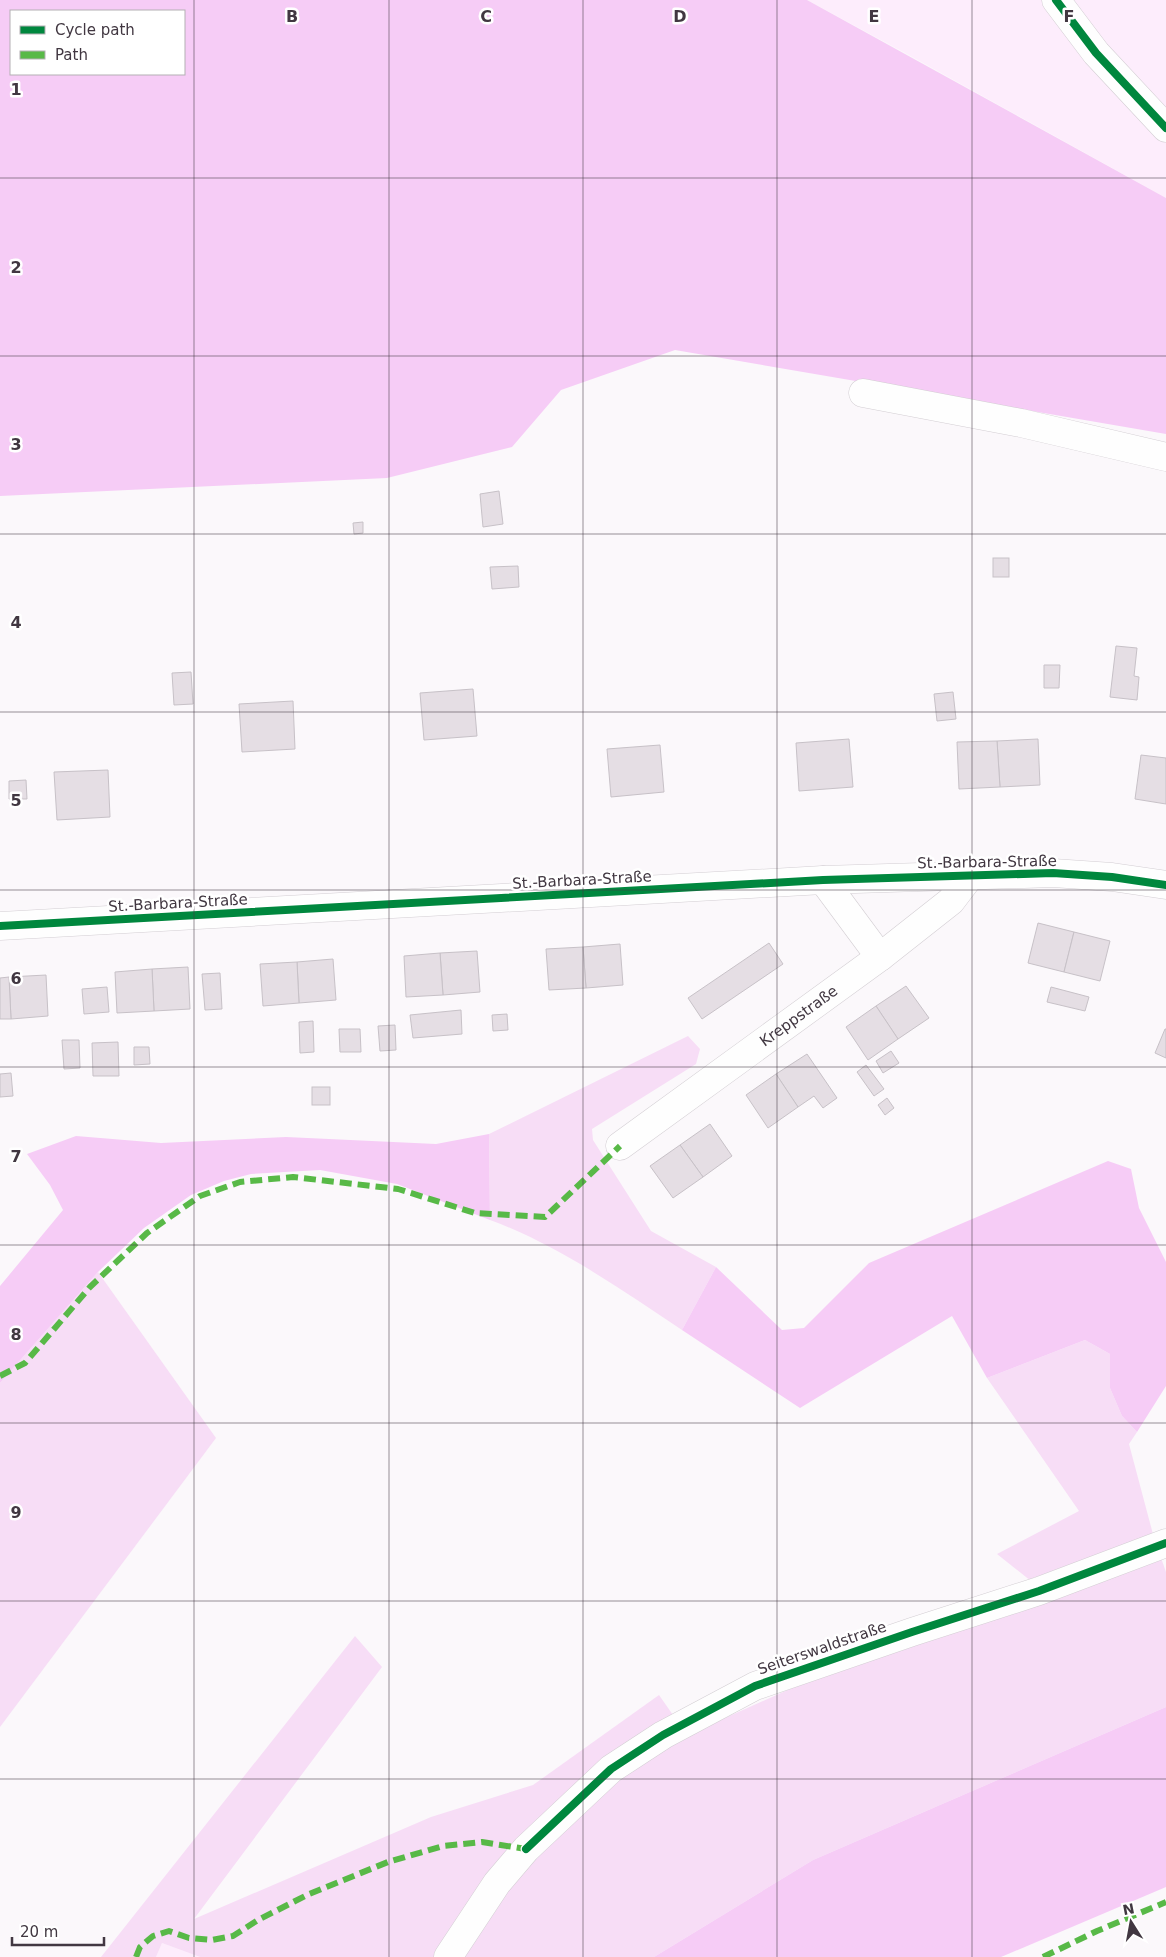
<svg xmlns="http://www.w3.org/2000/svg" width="1166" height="1957" font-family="'DejaVu Sans',sans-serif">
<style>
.built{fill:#fdedfc}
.green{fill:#f7ddf6}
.forest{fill:#f6ccf6;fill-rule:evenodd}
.building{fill:#e5dee4;stroke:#c7c1c7}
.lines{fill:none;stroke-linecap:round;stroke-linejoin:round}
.minor-casing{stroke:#d3ced3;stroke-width:29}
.minor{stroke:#fefefe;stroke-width:28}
.quiet{stroke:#58b947;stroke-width:6;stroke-dasharray:12 6;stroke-linecap:butt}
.cycleway-casing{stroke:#fff;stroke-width:11}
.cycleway{stroke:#00873e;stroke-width:8}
.grid{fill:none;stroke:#413741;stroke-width:1;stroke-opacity:0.55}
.labels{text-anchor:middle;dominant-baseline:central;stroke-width:5;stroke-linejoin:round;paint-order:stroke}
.street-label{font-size:15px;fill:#413741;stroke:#fff}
.grid-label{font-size:16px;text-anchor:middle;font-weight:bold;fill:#413741;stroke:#fff;stroke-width:5;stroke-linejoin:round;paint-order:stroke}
</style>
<rect width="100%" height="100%" fill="#fbf8fb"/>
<g class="built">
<polygon points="807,0 1166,0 1166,198 907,54"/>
<polygon points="162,1943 200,1957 156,1957"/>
</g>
<g class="green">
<path d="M688,1036L700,1049L696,1064L592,1129L593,1140L651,1231L716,1267L682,1330C622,1290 558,1245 490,1220L489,1134Z"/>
<polygon points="98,1272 216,1438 0,1727 0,1383"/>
<polygon points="1085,1340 1110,1354 1110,1388 1122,1416 1137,1432 1129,1444 1154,1538 1166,1572 1166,1707 813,1860 654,1957 200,1957 162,1943 156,1957 101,1957 355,1636 382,1667 194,1919 431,1817 533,1785 659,1695 687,1735 1031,1581 997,1554 1079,1511 987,1378"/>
</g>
<g class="forest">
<path d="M0,0H807L1166,198V434L675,350L561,390L512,447L387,478L0,496ZM11,11H184V74H11Z"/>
<polygon points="489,1134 490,1220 397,1184 320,1170 251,1174 224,1181 191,1195 144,1228 98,1272 0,1383 0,1286 63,1210 50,1185 27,1154 76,1136 161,1143 286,1137 436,1144"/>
<polygon points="1108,1161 1131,1169 1139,1208 1166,1262 1166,1386 1137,1432 1122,1416 1110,1388 1110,1354 1085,1340 987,1378 952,1316 800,1408 682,1330 716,1267 782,1330 804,1328 869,1263"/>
<polygon points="1166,1707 1166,1887 1001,1957 654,1957 813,1860"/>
</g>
<g class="building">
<polygon points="499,491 503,524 483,527 480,494"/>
<polygon points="363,522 363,533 354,534 353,523"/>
<rect x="993" y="558" width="16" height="19"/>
<polygon points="518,566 519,587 492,589 490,567"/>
<polygon points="1116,646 1137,648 1134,676 1139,677 1137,700 1110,697"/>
<polygon points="1044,665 1060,665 1059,688 1044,688"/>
<polygon points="191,672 193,704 174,705 172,673"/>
<polygon points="473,689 477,736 424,740 420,693"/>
<polygon points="953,692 956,719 937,721 934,694"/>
<polygon points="293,701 295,749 242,752 239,704"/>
<polygon points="849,739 853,787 799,791 796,743"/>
<polygon points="1038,739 1040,785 1000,787 997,741"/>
<polygon points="997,741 1000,787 959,789 957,742"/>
<polygon points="660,745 664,792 611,797 607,749"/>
<polygon points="1141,755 1166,758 1166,804 1135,799"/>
<polygon points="108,770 110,817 57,820 54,772"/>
<polygon points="26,780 27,799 9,799 9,781"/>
<polygon points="1038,923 1074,932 1064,972 1028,963"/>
<polygon points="1074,932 1110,941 1100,981 1064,972"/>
<polygon points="769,943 783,964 702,1019 688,998"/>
<polygon points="620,944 623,985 586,988 583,947"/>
<polygon points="583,947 586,988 549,990 546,949"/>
<polygon points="477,951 480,992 443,995 440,953"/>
<polygon points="440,953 443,995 406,997 404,956"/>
<polygon points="333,959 336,1000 299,1003 297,962"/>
<polygon points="297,962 299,1003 263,1006 260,964"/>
<polygon points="188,967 190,1009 154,1011 152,969"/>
<polygon points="152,969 154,1011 117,1013 115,972"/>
<polygon points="220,973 222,1009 205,1010 202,974"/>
<polygon points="46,975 48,1016 11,1019 9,977"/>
<polygon points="9,977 11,1019 0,1019 0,978"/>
<polygon points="906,986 929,1018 898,1039 876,1006"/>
<polygon points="107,987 109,1012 84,1014 82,989"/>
<polygon points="1051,987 1089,997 1085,1011 1047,1002"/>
<polygon points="876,1006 898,1039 868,1060 846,1027"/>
<polygon points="461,1010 462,1034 413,1038 410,1015"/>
<polygon points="507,1014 508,1030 493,1031 492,1015"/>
<polygon points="313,1021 314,1052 300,1053 299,1022"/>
<polygon points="395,1025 396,1050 380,1051 378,1026"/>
<polygon points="339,1029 360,1029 361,1052 340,1052"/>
<polygon points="1165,1029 1166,1029 1166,1058 1155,1053"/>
<polygon points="62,1040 79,1040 80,1068 64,1069"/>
<polygon points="118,1042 119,1076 93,1076 92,1043"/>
<polygon points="134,1047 149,1047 150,1064 134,1065"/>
<polygon points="891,1051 899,1063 883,1073 876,1061"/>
<polygon points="807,1054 837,1098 823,1108 814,1096 798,1107 776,1074"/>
<polygon points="866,1065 884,1089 874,1096 857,1072"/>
<polygon points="11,1073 13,1096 0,1097 0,1074"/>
<polygon points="776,1074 798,1107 768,1128 746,1095"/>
<rect x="312" y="1087" width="18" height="18"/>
<polygon points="887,1098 894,1108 885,1115 878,1105"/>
<polygon points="710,1124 732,1156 703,1177 680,1145"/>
<polygon points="680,1145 703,1177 673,1198 650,1166"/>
</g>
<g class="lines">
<defs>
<g id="minor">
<polyline points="1056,0 1096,53 1166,128"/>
<polyline points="863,393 1021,423 1166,457"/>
<polyline points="823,880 880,957"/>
<polyline points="0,926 823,880 1053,873 1112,877 1166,885"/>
<path id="s1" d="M620,1146L880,957L951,901L970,876"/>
<polyline points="448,1957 497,1883 526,1849 611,1769 663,1735 755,1686 912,1632 1039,1591 1166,1543"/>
</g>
</defs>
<use href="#minor" class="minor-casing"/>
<use href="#minor" class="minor"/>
<g class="quiet">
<polyline points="0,1376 25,1363 90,1287 147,1233 200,1196 240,1182 293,1177 398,1189 475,1213 545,1217 620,1146"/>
<polyline points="136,1957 140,1947 153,1936 169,1931 189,1938 212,1940 233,1936 258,1920 309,1894 388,1862 443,1846 482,1842 526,1849"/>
<polyline points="1043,1957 1097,1931 1166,1902"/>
</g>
<defs>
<g id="cycleway">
<polyline points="1056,0 1096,53 1166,128"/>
<polyline points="0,926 823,880 1053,873 1112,877 1166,885"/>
<polyline points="526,1849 611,1769 663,1735 755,1686 912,1632 1039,1591 1166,1543"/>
</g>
</defs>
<use href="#cycleway" class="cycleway-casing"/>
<use href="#cycleway" class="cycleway"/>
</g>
<path class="grid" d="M194,0V1957M389,0V1957M583,0V1957M777,0V1957M972,0V1957M0,178H1166M0,356H1166M0,534H1166M0,712H1166M0,890H1166M0,1067H1166M0,1245H1166M0,1423H1166M0,1601H1166M0,1779H1166"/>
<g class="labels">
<g class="street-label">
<text transform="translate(987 862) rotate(-1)">St.-Barbara-Straße</text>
<text transform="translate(582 880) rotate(-3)">St.-Barbara-Straße</text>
<text transform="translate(178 903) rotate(-3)">St.-Barbara-Straße</text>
<text stroke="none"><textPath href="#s1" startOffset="221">Kreppstraße</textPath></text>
<text transform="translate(822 1648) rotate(-19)">Seiterswaldstraße</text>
</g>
</g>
<g class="grid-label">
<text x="292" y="22">B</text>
<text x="486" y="22">C</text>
<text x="680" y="22">D</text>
<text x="874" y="22">E</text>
<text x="1069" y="22">F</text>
<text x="16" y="95">1</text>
<text x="16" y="273">2</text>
<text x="16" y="450">3</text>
<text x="16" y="628">4</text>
<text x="16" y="806">5</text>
<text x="16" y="984">6</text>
<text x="16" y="1162">7</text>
<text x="16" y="1340">8</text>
<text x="16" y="1518">9</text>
</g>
<rect x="10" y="10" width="175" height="65" fill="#ffffff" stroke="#b3afb3"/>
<rect x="20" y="26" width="25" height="8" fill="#00873e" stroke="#b3afb3"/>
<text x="55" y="35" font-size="15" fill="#413741">Cycle path</text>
<rect x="20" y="51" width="25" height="8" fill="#58b947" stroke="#b3afb3"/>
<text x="55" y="60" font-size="15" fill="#413741">Path</text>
<g transform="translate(1131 1922) rotate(349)" stroke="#ffffff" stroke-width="4" paint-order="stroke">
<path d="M0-4L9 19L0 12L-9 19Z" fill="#413741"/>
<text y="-8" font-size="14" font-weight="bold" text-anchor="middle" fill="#413741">N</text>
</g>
<path d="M12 1937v8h92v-8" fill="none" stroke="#413741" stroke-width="2.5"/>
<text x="20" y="1937" font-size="15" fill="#413741" stroke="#ffffff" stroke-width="4" paint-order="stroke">20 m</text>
</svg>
